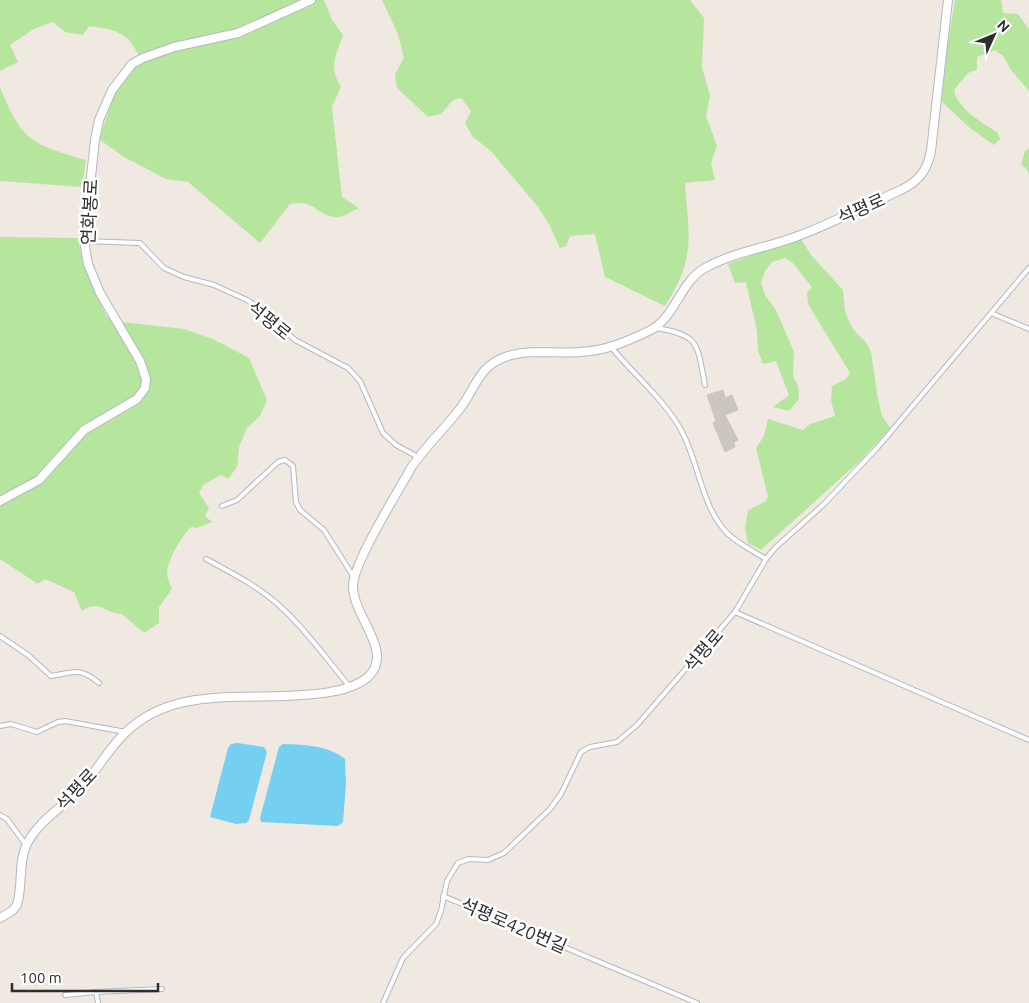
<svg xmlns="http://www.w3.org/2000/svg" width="1029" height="1003" font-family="Ubuntu,'Noto Sans KR',sans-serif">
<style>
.green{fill:#b6e59e}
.water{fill:#75cff0}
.building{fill:#cbc7bf;stroke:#cbc5ba}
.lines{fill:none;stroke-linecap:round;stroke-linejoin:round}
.service-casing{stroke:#b4b7c1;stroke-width:6}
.minor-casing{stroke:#b4b7c1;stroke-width:10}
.service{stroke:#fff;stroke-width:4}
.minor{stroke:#fff;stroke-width:8}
.labels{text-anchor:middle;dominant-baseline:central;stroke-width:5;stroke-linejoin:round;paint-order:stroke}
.street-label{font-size:18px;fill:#2e2e2e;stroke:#fff}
</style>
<rect width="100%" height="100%" fill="#efe9e1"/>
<g class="green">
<path d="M0,0H324L332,20L343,35C336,55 328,67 341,87L332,107L342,197L359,208C352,211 342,219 334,217C314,213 314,199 290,204L260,243L188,182L166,179L124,157L99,139L113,98L123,78L141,62C131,33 118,30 89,26L83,35L65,32L53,22L34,29L10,45L18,62L0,71Z"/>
<path d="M382,0H690L704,18L702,67L710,96L706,116L717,146L711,163L715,180L685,183C689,237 696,258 665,306L605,277L595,234L570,236L566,246L560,248L550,226L538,207L491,151L473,137L465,123L471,111L461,98L453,100L441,114L428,117L397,88L395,74L404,58L398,34Z"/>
<path d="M955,0H1001L1003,13L1018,14L1029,29V91L1011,70L1003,56L995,50L977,57V70L968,73L954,90C958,110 982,122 998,133L1000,139L994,145L970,128L939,99Z"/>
<path d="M0,88C23,142 31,144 86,160L82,187L0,181Z"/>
<polygon points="1029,148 1029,175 1026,168 1021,165 1025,151"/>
<path d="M0,237L78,238C82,268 94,290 107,317L122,322L184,329L213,339L249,358L267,400L260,416L247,428L239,447L237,467L228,479L221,475L203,485L199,493L209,508L205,516L212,522L197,528L191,527C181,537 168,559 167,573C167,578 170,584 172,589L159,607V623L144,633L122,614C105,614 100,598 82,611L74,592L45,579L38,584L0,559Z"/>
<polygon points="801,239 811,255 843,290 845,311 850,324 856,333 865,341 871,352 878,399 882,416 890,428 862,459 761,550 748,543 745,528 748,510 765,502 768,497 756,448 764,436 768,419 803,430 810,424 835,416 831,400 832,386 846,379 850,373 808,304 807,292 812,287 792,262 785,258 772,262 765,271 761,283 765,295 776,310 794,352 793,376 798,386 799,399 789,411 773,407 789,395 776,361 763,364 758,351 757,331 746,282 735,283 728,264 794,240"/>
</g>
<g class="water">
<polygon points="237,743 264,747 267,752 249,820 246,823 236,824 210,817 228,748 231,744"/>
<path d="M283,744C305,745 328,745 345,759L346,784L343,822L338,826L261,822L260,818L279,747Z"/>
</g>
<polygon class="building" points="723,390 725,398 732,395 738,410 725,415 738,440 734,442 735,447 725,452 713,423 716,421 707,395"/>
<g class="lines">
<defs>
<g id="service">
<polyline points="84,241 140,243 164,268 184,277 214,285 247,300 264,311 295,340 348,368 360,381 383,433 396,445 418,457"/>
<polyline points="991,313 1029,329"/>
<path d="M656,328C700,335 697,344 705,385"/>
<path d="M612,348C634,375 664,399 681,430C699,462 701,507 728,534C739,544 753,551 766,559"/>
<polyline points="222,506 237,500 278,462 285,460 293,466 296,502 300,510 324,530 353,576"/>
<path d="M206,559C232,573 261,588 283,609C308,632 328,661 350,687"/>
<polyline points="735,612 1029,740"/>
<path d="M0,636L28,655L51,676C73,673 79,666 99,683"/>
<polyline points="0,726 11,724 37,732 58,722 65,721 126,732"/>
<polyline points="0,815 7,819 26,845"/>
<polyline points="443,896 697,1003"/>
<polyline points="65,995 96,992"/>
<polyline points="98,1003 96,992 162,989"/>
<polyline points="383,1003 403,958 436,924 441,911 447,881 458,863 469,859 488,860 504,853 550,809 561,794 581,752 590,747 617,742 637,725 735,612 766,559 775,548 824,504 878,447 1029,268"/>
</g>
<g id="minor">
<polyline points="0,501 39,480 84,430 137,399 145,388 146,379 140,361 100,293 88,264 84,241 95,140 99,120 112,90 132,64 143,58 174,47 238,33 311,0"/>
<path d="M0,918L12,911L17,905C23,886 18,864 26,846C37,821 65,806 83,786C98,769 109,748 125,733C168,691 226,698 282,696C307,695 350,694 369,676C394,651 353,617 353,586C353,563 398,492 411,468C425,447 443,430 459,410C476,389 477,366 508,356C531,349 556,354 580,352C606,351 628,341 651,330C676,316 680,282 705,268C733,252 767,248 798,236C833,223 867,205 901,190C919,181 927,171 931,151L948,0"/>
</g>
</defs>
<use href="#service" class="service-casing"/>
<use href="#minor" class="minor-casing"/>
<use href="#service" class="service"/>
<use href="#minor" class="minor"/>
</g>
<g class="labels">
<g class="street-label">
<text transform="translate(861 208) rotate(-24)">석평로</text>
<text transform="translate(89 212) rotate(-87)">연화봉로</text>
<text transform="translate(270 320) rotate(39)">석평로</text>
<text transform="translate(703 650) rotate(-50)">석평로</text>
<text transform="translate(76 789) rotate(-47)">석평로</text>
<text transform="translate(514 925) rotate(23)">석평로420번길</text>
</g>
</g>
<g transform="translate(994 35) rotate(46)" stroke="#ffffff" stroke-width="4" paint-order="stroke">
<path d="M0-4L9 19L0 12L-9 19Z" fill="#2e2e2e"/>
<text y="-8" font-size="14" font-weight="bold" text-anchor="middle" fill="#2e2e2e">N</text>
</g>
<path d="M12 983v8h146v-8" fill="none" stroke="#2e2e2e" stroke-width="2.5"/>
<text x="20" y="983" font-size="15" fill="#2e2e2e" stroke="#ffffff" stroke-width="4" paint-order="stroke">100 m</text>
</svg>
